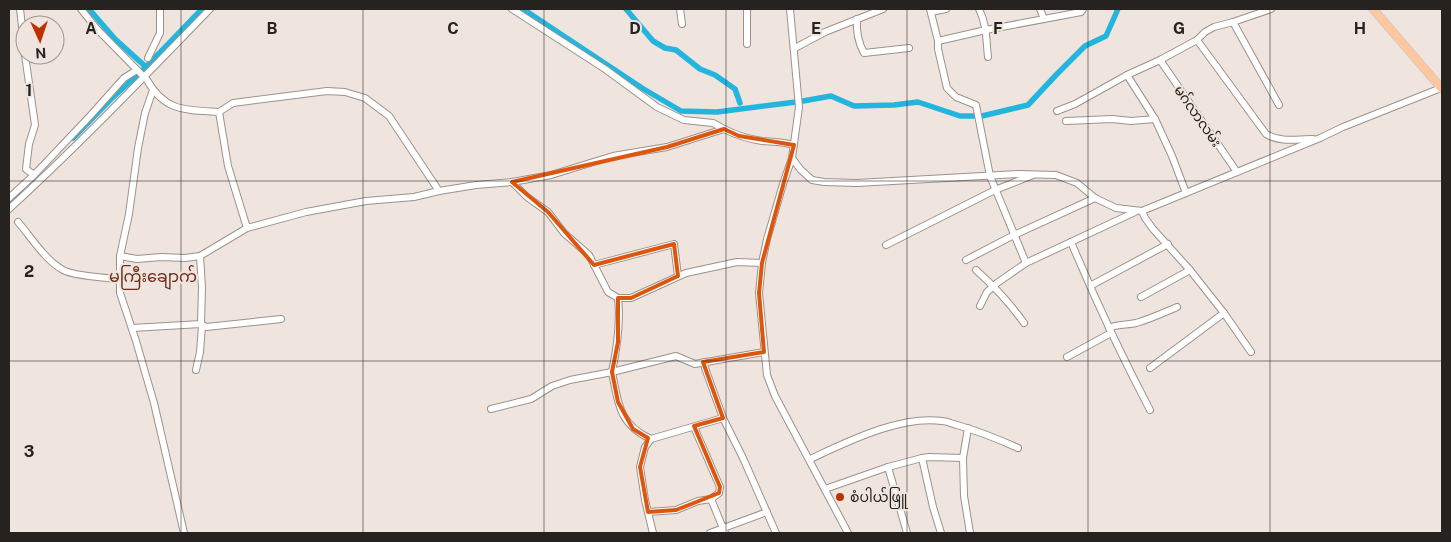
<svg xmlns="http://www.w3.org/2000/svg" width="1451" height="542" font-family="'Public Sans','Noto Sans Myanmar',sans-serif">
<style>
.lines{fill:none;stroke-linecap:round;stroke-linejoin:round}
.canal{stroke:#22b5dd;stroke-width:5.5}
.minor-casing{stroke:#9c928c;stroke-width:8}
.major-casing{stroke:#c7c6c5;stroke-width:9}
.minor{stroke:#fff;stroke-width:6}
.major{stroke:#fec79f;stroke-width:8}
.marked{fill:none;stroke:#de560d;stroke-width:4;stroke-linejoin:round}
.grid{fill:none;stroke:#262220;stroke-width:1;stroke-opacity:0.55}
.poi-dot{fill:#bb3200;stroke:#efe4de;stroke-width:2}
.labels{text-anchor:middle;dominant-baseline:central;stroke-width:4;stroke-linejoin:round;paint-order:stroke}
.street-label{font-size:14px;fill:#262220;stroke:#efe4de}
.poi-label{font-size:14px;fill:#262220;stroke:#efe4de;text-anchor:start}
.quarter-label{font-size:16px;fill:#6e2b19;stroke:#efe4de}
.grid-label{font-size:16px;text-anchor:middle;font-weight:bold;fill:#262220;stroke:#efe4de;stroke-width:4;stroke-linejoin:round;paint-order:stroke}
</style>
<rect width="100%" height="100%" fill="#efe4de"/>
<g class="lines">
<g class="canal">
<polyline points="89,9 115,39 146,67"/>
<polyline points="523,9 642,88 681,111 717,112 796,102"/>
<polyline points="626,9 653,41 665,48 676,50 700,69 715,75 735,89 740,103"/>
<polyline points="803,101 831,96 854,106 894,105 918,102 960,116 982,116 1028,105 1056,75 1085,46 1106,36 1118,9"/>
<polyline points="73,138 111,99 146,67 202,9"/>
<polyline points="9,203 21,191"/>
</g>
<defs>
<g id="minor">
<polyline points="20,9 25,52"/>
<path d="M81,9L96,28L147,80C165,112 186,110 219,112L228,166L247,228"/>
<polyline points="512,9 605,69 657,107 684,120 713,123 724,129"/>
<polyline points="680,9 682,24"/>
<polyline points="747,9 747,44"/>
<polyline points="790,9 799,107 792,158 783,184 767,239 762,263 759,293 767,375 775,396 848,533"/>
<polyline points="930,9 938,41 938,49 947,88 956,97 976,105 990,176 1026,263"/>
<path d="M979,9C987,25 986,39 988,57"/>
<polyline points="1040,9 1044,19"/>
<path d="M1271,9L1233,22L1214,27L1205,32L1197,40L1266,134C1281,143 1296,139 1313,139"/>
<polyline points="931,12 946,9"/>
<path d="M857,19C856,32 858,42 864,53L909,48"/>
<polyline points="1233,22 1279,105"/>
<polyline points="938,41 986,30 1081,12 1083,9"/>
<polyline points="795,48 825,32 883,9"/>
<polyline points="25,55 35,125 29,144 26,169 34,175"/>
<polyline points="148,58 160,33 160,9"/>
<polyline points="1160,60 1237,172"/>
<polyline points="1127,75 1155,119 1172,156 1186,193"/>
<polyline points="153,90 145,113 138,148 129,214 120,256 120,293 136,341 154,403 184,533"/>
<polyline points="1057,111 1075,104 1127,75 1160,60 1197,40"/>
<polyline points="219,112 233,103 327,91 345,92 365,98 389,116 439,191"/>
<polyline points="1066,121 1112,119 1131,121 1155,119"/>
<polyline points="792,158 800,169 812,180 824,182 857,183 1019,174 1056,175 1077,183 1095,198 1116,208 1142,211 1320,138 1343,127 1441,88"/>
<polyline points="512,182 527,197 548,212 564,233 589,255 608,292 618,298 631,298 686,273 737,262 762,263"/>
<polyline points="9,198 34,175 90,116 124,78 137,70"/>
<path d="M9,209C79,145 144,77 210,9"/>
<polyline points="1142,211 1145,218 1153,229 1190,270 1224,313 1251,352"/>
<path d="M18,222C31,237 45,260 63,270C74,276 106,278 120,279"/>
<path d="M1071,242C1095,299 1121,355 1150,410"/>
<polyline points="886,245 995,190 1033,175"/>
<path d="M120,256L137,259L161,257L185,258L200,256L247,228L306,212L366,201L414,197L439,191L476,185L512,182L551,175L613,156L667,147L724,129C736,135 748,139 762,141C774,142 784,142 794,145"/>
<polyline points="200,256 202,288 201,324"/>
<polyline points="966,260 1014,235 1095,198"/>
<polyline points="594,265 674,244 678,276"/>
<path d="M976,270C995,287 1010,303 1024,323"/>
<polyline points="1090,286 1168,244"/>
<polyline points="1141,297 1190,270"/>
<path d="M618,298C621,323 617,348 612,372L676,356L695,364L764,352"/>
<polyline points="980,306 987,292 997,283 1026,263 1135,212"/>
<polyline points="132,328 201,324 206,327 281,319"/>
<path d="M1109,328C1116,324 1127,325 1136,323C1150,319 1163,313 1177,307"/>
<polyline points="1067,357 1111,333"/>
<polyline points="704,362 705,368 723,418 743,458 776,533"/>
<polyline points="1150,368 1224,313"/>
<polyline points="196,370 200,352 202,326"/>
<path d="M491,409L531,399L552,386L570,380L612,372C618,403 619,425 651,439L645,447L640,467L645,500L653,533"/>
<polyline points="694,427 720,487 719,493 711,499"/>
<polyline points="968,428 963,458 964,496 970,533"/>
<polyline points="651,439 723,418"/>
<polyline points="922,458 933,507 941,533"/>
<path d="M810,459C847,442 900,415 942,421C947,421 952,424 957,425C978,431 998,439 1018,448"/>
<polyline points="888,467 907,533"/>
<polyline points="825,489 888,467 922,458 929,457 963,458"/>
<polyline points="648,512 676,510 698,501 711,499 725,533"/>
<polyline points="710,533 767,512"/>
</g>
<polyline id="major" points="1373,9 1442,89"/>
</defs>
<use href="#minor" class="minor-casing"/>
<use href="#major" class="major-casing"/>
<use href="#minor" class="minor"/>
<use href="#major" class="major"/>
</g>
<path class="marked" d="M724,129L739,136L794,145L762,263L759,293L764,352L703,362L723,418L694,426L720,487L719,493L676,510L648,512L640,467L648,438L633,429L618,402L612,372L618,342V298H631L678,276L674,244L594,265L548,212L512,182L667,147Z"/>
<path class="grid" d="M181,9V533M363,9V533M544,9V533M726,9V533M907,9V533M1088,9V533M1270,9V533M9,181H1442M9,361H1442"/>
<circle class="poi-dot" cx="840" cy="497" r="5"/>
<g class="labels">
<g class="street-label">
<text transform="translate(1198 116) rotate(55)">မဂ်လာလမ်း</text>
</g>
<g class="poi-label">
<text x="850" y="497">စံပါယ်ဖြူ</text>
</g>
<g class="quarter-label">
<text x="153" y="276">မကြီးချောက်</text>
</g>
</g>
<g class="grid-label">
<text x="91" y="34">A</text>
<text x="272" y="34">B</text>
<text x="453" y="34">C</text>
<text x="635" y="34">D</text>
<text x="816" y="34">E</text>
<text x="998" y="34">F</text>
<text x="1179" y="34">G</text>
<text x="1360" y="34">H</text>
<text x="29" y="96">1</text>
<text x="29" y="277">2</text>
<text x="29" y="457">3</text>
</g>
<rect width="1451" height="542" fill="none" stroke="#262220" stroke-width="20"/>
<g transform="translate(40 40) rotate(177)"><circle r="24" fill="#efe4de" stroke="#9f9692"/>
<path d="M0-4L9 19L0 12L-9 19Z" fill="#bb3200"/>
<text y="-8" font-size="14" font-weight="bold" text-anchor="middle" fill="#262220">N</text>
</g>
</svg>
